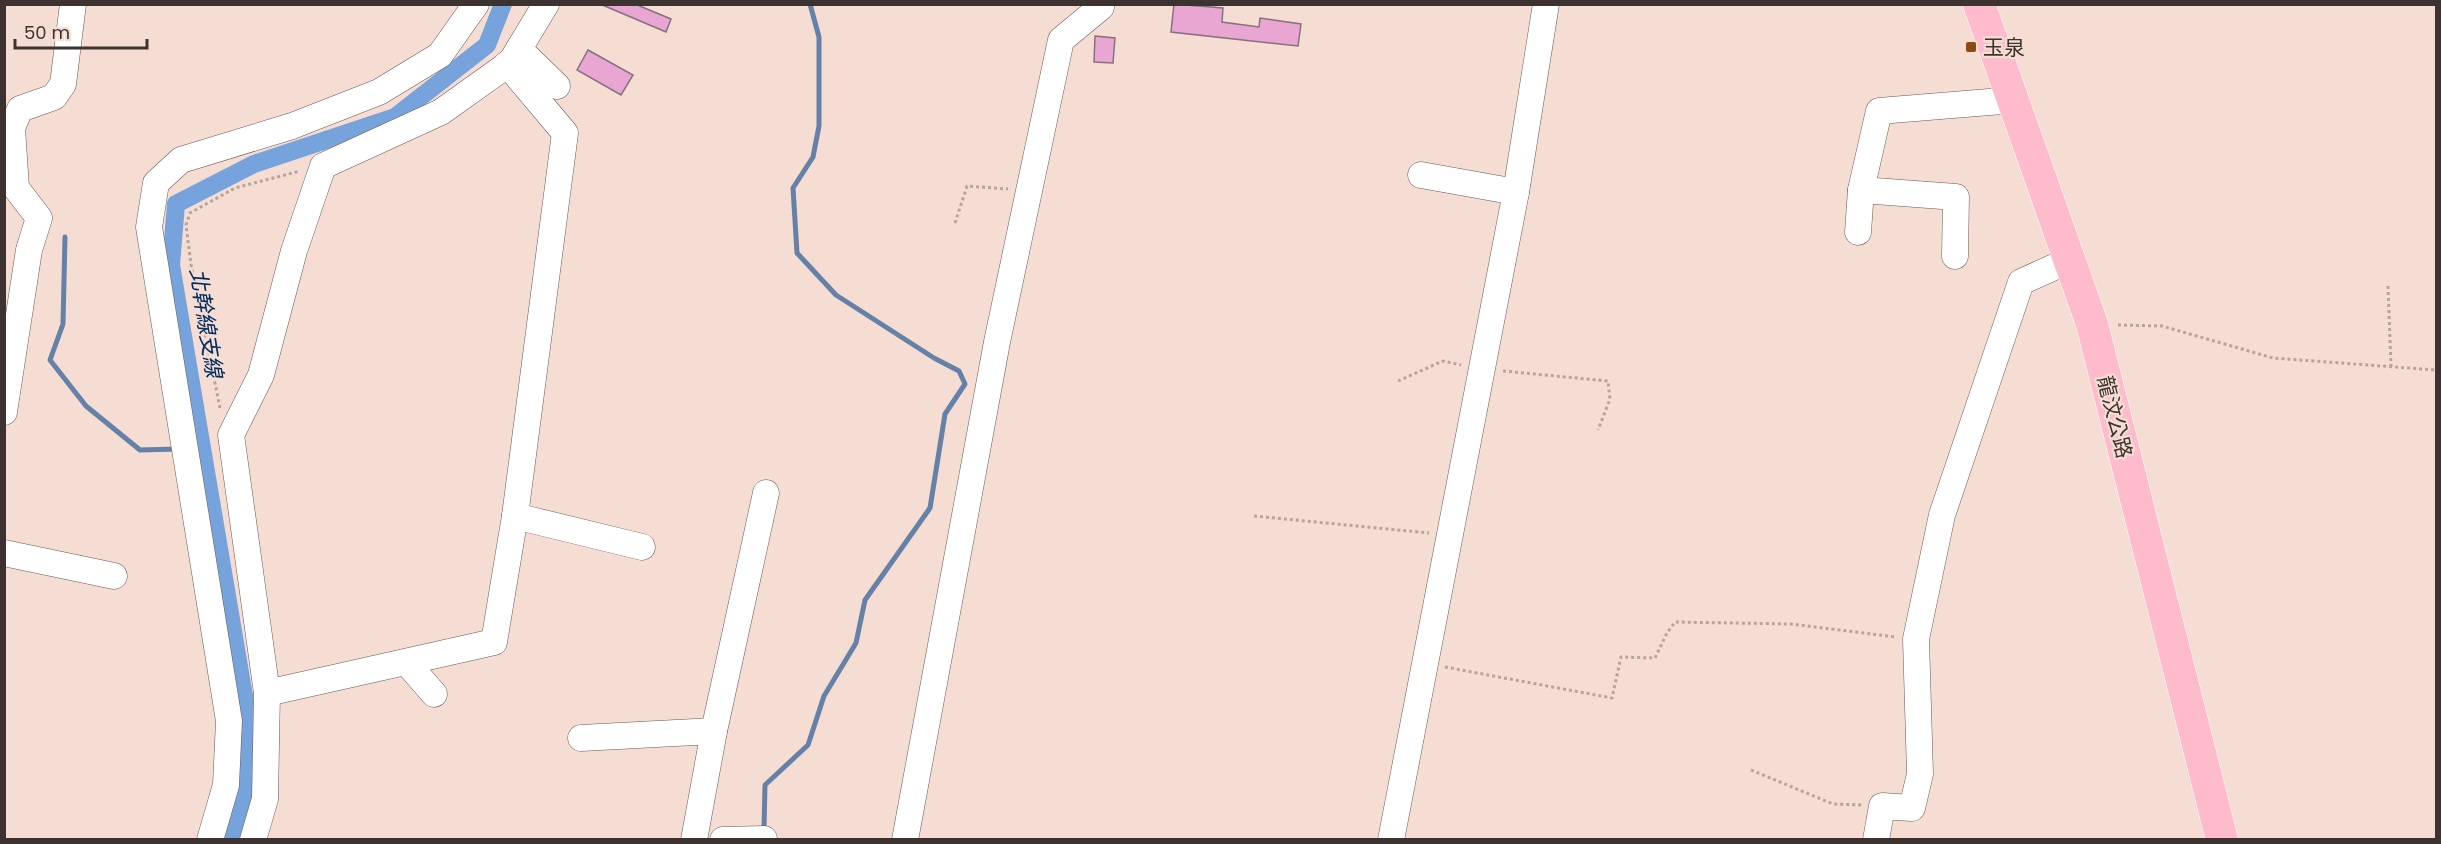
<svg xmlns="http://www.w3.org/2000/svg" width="2441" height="844" font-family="Poppins,'Noto Sans TC',sans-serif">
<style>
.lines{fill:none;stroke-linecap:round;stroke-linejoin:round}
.stream{stroke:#6581a8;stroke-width:5}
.canal{stroke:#76a3dc;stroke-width:18}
.building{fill:#e9a6d2;stroke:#84717d;stroke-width:1.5}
.minor-casing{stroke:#6c5750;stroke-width:27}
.major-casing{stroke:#fff;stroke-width:33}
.path{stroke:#b7a49c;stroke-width:3;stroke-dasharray:3 3;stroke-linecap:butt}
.minor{stroke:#fff;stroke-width:26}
.major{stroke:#fdbbcc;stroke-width:32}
.poi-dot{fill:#8c4b16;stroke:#f5ddd3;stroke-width:2}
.labels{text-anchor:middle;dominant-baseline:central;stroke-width:4.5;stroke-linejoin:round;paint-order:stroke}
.poi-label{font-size:21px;fill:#3c322f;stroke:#f5ddd3;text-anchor:start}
.street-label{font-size:21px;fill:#3c322f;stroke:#f5ddd3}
.water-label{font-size:22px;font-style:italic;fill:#002d60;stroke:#f5ddd3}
</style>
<rect width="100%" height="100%" fill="#f5ddd3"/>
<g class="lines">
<g class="stream">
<polyline points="65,237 63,324 50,360 86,406 140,450 177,449"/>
<polyline points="766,831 764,829 765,785 808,745 824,696 856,643 865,600 930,508 945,414 965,384 959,371 934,358 836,295 797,253 793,188 813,157 819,126 819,37 810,4"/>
</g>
<polyline class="canal" points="230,840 243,805 245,702 171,265 176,204 254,164 395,117 487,45 503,4"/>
</g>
<g class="building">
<polygon points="600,4 635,4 671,19 666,32"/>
<polygon points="1174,4 1223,8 1222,22 1259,27 1260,18 1301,24 1298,46 1171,32"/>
<polygon points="1095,36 1115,38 1113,63 1094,62"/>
<polygon points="588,50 633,75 621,95 577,70"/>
</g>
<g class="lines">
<defs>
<g id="minor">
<polyline points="519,49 557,86"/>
<polyline points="1421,175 1516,192"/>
<polyline points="1861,190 1956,197 1955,256"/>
<polyline points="1858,232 1861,190 1879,111 2014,100"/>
<polyline points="4,412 29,250 39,218 16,188 12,128 20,109 54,97 63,84 73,4"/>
<polyline points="515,516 642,547"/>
<polyline points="4,553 114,576"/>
<polyline points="407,663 434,694"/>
<polyline points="267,693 494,642 515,516 565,133 507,64"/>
<polyline points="581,738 714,731"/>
<polyline points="210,840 226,785 229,721 149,227 156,183 181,160 292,126 379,92 440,55 476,4"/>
<polyline points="253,840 265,799 267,693 231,435 261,375 294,251 323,166 441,112 511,62 546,4"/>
<polyline points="694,840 714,731 766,493"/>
<polyline points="723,840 764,839"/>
<polyline points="905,840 997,342 1061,40 1101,7 1101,4"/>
<polyline points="1391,840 1516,192 1546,4"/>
<polyline points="1876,840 1882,806 1912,808 1920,774 1916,639 1942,515 2021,282 2070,260"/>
</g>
<polyline id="major" points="1979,4 2092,324 2222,840"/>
</defs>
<use href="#minor" class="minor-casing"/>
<use href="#major" class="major-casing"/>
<g class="path">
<polyline points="955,223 967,186 1008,189"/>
<polyline points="2388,286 2391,366"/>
<polyline points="2118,325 2162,326 2273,358 2436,370"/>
<polyline points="1503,371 1608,381 1610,399 1598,430"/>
<polyline points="1398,381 1443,361 1461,365"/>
<polyline points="220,408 191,264 186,225 190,213 235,188 300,171"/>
<polyline points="1254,516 1429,533"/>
<polyline points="1445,667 1612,698 1621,657 1655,658 1667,633 1675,622 1791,624 1896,637"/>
<polyline points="1751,770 1833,804 1862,805"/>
<polyline points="451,840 451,838"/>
</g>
<use href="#minor" class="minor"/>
<use href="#major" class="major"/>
</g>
<rect class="poi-dot" x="1965" y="41" width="12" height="12" rx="3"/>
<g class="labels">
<g class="poi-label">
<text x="1983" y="47">玉泉</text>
</g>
<g class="street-label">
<text transform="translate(2115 417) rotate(76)">龍汶公路</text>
</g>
<g class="water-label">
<text transform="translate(206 323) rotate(81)">北幹線支線</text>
</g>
</g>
<rect width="2441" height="844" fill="none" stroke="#3c322f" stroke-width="12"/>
<path d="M15 39v9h132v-9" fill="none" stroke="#3c322f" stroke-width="3"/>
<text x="24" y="39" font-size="18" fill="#3c322f" stroke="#f5ddd3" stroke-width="4.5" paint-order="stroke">50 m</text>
</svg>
